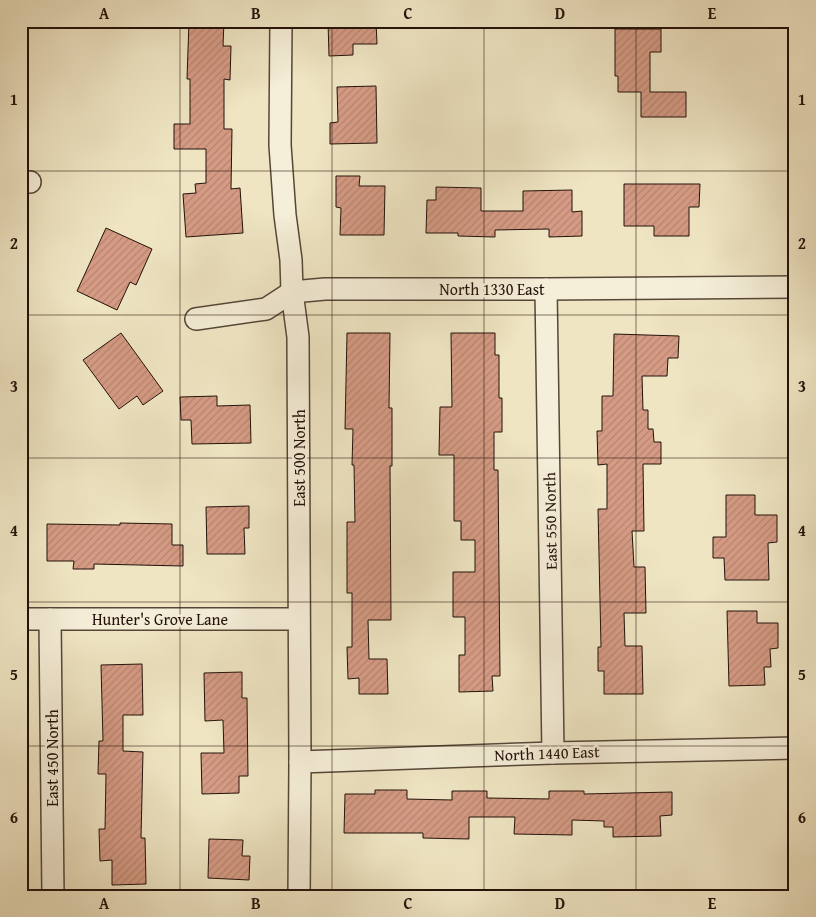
<svg xmlns="http://www.w3.org/2000/svg" width="816" height="917" font-family="'Gentium Book Plus',serif">
<style>
.building{fill:url(#building-hatch);stroke:#23110a}
.lines{fill:none;stroke-linecap:round;stroke-linejoin:round}
.street-casing{stroke:#564638;stroke-width:24}
.street{stroke:#f5eed8;stroke-width:21}
.grid{fill:none;stroke:#23110a;stroke-width:1;stroke-opacity:0.55}
.labels{text-anchor:middle;dominant-baseline:central;stroke-width:5;stroke-linejoin:round;paint-order:stroke}
.street-label{font-size:16px;fill:#23110a;stroke:#f5eed8}
.neatline{fill:none;stroke:#23110a;stroke-width:2}
.grid-label{font-size:16px;text-anchor:middle;font-weight:bold;fill:#23110a}
</style>
<defs>
<pattern id="building-hatch" width="6" height="6" patternUnits="userSpaceOnUse" patternTransform="scale(1.25)"><rect width="6" height="6" fill="#d59b84"/><path d="M-1 1l2-2M0 6l6-6M5 7l2-2" fill="none" stroke="#b78471"/></pattern>
</defs>
<rect width="100%" height="100%" fill="#efe5c3"/>
<filter id="stains"><feTurbulence type="fractalNoise" baseFrequency=".004" numOctaves="4"/><feColorMatrix values="0 0 0 0 .2 0 0 0 0 .09 0 0 0 0 .02 0 0 0 .5 -.17"/></filter>
<radialGradient id="worn" r=".72"><stop offset=".6" stop-color="#630" stop-opacity="0"/><stop offset="1" stop-color="#630" stop-opacity=".3"/></radialGradient>
<g class="building">
<polygon points="189,21 224,21 223,46 231,46 230,80 224,79 224,129 232,129 231,189 240,188 243,233 186,237 183,194 196,193 195,184 206,183 206,149 174,149 174,124 190,124 190,79 187,79"/>
<polygon points="328,21 376,21 377,44 353,44 353,55 329,56"/>
<polygon points="615,29 661,29 661,52 650,52 650,92 686,92 686,117 641,117 641,92 618,92 618,76 615,76"/>
<polygon points="376,86 377,143 330,144 330,123 338,122 337,87"/>
<polygon points="336,176 360,176 359,186 385,186 384,235 340,235 341,208 336,207"/>
<polygon points="624,184 700,184 699,207 689,207 689,236 654,236 654,226 624,226"/>
<polygon points="436,187 481,188 481,211 523,211 523,191 572,190 572,212 582,211 582,236 549,237 549,229 495,230 495,237 458,236 458,233 426,233 427,200 436,200"/>
<polygon points="106,228 152,249 136,285 130,282 117,310 77,291"/>
<polygon points="121,333 163,391 143,405 137,396 119,409 83,360"/>
<polygon points="347,333 390,333 389,408 392,408 392,466 390,466 391,620 368,620 369,659 387,659 388,694 359,694 359,678 348,679 347,647 352,647 352,593 347,593 347,522 355,522 354,465 352,465 353,429 345,429"/>
<polygon points="451,333 495,333 495,355 499,355 499,398 502,398 502,432 494,432 494,470 498,470 500,676 492,676 493,691 459,692 459,655 465,655 465,617 453,617 453,572 475,572 475,540 461,540 461,521 454,521 454,455 439,455 440,407 452,407"/>
<polygon points="614,334 679,336 678,358 668,358 667,376 642,376 643,410 648,410 648,429 653,429 654,442 661,442 661,464 643,464 644,531 632,531 634,567 645,567 646,613 624,613 625,646 642,646 643,694 604,694 604,671 598,671 598,647 601,647 598,509 607,509 607,464 598,465 597,431 602,431 602,396 613,396"/>
<polygon points="217,396 217,406 250,405 251,443 192,444 191,420 181,420 180,397"/>
<polygon points="726,495 755,495 755,515 777,515 777,542 768,543 769,580 725,580 724,558 713,558 713,537 726,537"/>
<polygon points="249,506 249,528 244,528 245,554 207,554 206,507"/>
<polygon points="120,523 172,524 172,545 183,545 183,566 94,564 94,569 73,569 74,561 47,561 47,524 120,525"/>
<polygon points="727,611 757,611 757,623 778,623 778,648 770,649 771,667 764,667 765,685 729,686"/>
<polygon points="142,664 143,715 123,715 123,751 143,752 141,838 145,838 146,884 112,885 112,860 100,861 99,829 105,829 106,774 98,774 99,741 103,741 101,665"/>
<polygon points="242,672 242,698 247,698 248,776 239,776 239,793 202,794 201,753 224,753 223,720 205,721 204,673"/>
<polygon points="375,790 407,790 407,799 452,800 452,791 487,791 487,798 549,799 549,791 584,791 584,794 672,792 672,815 660,816 661,836 613,837 613,827 604,827 604,821 572,820 572,835 514,834 515,817 469,817 469,839 423,838 423,833 344,833 345,794 375,794"/>
<polygon points="209,839 243,840 242,856 250,856 249,880 208,878"/>
</g>
<g class="lines">
<defs>
<g id="street">
<polyline points="281,21 280,145 285,215 291,260 292,292 298,337 300,762 299,896"/>
<polyline points="21,182 30,182"/>
<polyline points="546,289 553,753"/>
<polyline points="196,319 266,309 292,292 325,289 546,289 795,287"/>
<polyline points="21,619 299,619"/>
<polyline points="50,619 53,896"/>
<polyline points="300,762 553,753 795,748"/>
</g>
</defs>
<use href="#street" class="street-casing"/>
<use href="#street" class="street"/>
</g>
<path class="grid" d="M180,21V896M332,21V896M484,21V896M636,21V896M21,171H795M21,315H795M21,458H795M21,602H795M21,746H795"/>
<g class="labels">
<g class="street-label">
<text x="492" y="289">North 1330 East</text>
<text transform="translate(299 458) rotate(-90)">East 500 North</text>
<text transform="translate(550 521) rotate(-91)">East 550 North</text>
<text x="160" y="619">Hunter's Grove Lane</text>
<text transform="translate(547 753) rotate(-2)">North 1440 East</text>
<text transform="translate(52 758) rotate(-90)">East 450 North</text>
</g>
</g>
<rect width="816" height="917" fill="none" stroke="#efe5c3" stroke-width="55"/>
<rect x="28" y="28" width="760" height="862" class="neatline"/>
<g class="grid-label">
<text x="104" y="19">A</text>
<text x="256" y="19">B</text>
<text x="408" y="19">C</text>
<text x="560" y="19">D</text>
<text x="712" y="19">E</text>
<text x="14" y="105">1</text>
<text x="802" y="105">1</text>
<text x="14" y="249">2</text>
<text x="802" y="249">2</text>
<text x="14" y="392">3</text>
<text x="802" y="392">3</text>
<text x="14" y="536">4</text>
<text x="802" y="536">4</text>
<text x="14" y="680">5</text>
<text x="802" y="680">5</text>
<text x="14" y="823">6</text>
<text x="802" y="823">6</text>
<text x="104" y="909">A</text>
<text x="256" y="909">B</text>
<text x="408" y="909">C</text>
<text x="560" y="909">D</text>
<text x="712" y="909">E</text>
</g>
<rect width="100%" height="100%" filter="url(#stains)"/>
<rect width="100%" height="100%" fill="url(#worn)"/>
</svg>
